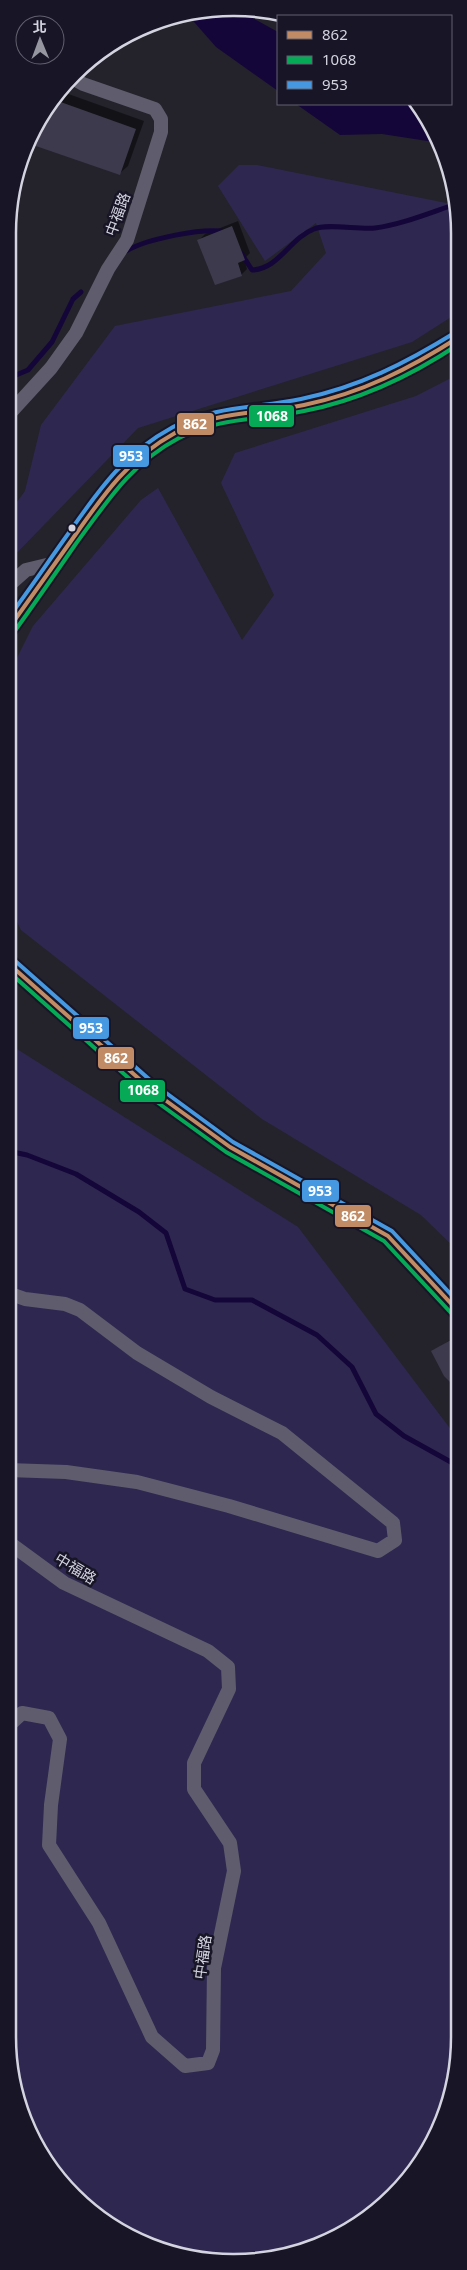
<svg xmlns="http://www.w3.org/2000/svg" width="467" height="2270" font-family="'Noto Sans','Noto Sans TC',sans-serif">
<style>
.green{fill:#2e2851}
.water{fill:#150639}
.shadow{fill:#0007}
.lines{fill:none;stroke-linecap:round;stroke-linejoin:round}
.stream{stroke:#150639;stroke-width:5}
.building{fill:#3e3a4d}
.minor{stroke:#5f5d6d;stroke-width:14}
.bus-1-casing{stroke:#171526;stroke-width:8}
.bus-2-casing{stroke:#171526;stroke-width:8}
.bus-3-casing{stroke:#171526;stroke-width:8}
.bus-1{stroke:#c18c65;stroke-width:4}
.bus-2{stroke:#06aa56;stroke-width:4}
.bus-3{stroke:#4699e1;stroke-width:4}
.bus-dot{fill:#d4d4e0;stroke:#171526;stroke-width:2}
.labels{text-anchor:middle;dominant-baseline:central;stroke-width:5;stroke-linejoin:round;paint-order:stroke}
.street-label{font-size:15px;fill:#d4d4e0;stroke:#171526}
.rim{fill:none;stroke:#d4d4e0;stroke-width:2.5}
.line-badge{stroke:#171526;stroke-width:2}
.badge-label{font-size:14px;text-anchor:middle;font-weight:bold;fill:#fff}
</style>
<rect width="100%" height="100%" fill="#24232c"/>
<g class="green">
<polygon points="239,165 257,165 456,205 459,218 459,312 412,342 138,428 9,561 9,513 25,491 41,425 115,326 291,291 326,253 316,223 265,261 218,186"/>
<polygon points="459,374 458,1251 421,1215 262,1119 21,930 9,905 9,674 33,626 141,500 158,488 242,640 274,595 221,483 235,453 416,396"/>
<polygon points="9,1044 298,1227 458,1439 458,2066 429,2149 382,2207 306,2251 219,2262 147,2245 73,2196 25,2123 8,2036"/>
</g>
<g class="water">
<polygon points="240,11 278,32 278,91 216,47 187,14"/>
<polygon points="296,104 413,104 440,143 382,134 340,135"/>
</g>
<g class="shadow">
<polygon points="63,92 144,121 128,166 119,174 47,110"/>
<polygon points="238,221 250,253 244,259 247,269 241,275 199,240 205,234"/>
<polygon points="458,1335 458,1374 450,1380 433,1351"/>
</g>
<g class="lines">
<g class="stream">
<path d="M126,251C147,239 203,227 227,232"/>
<path d="M241,253L252,270C279,269 290,238 314,229C327,223 359,230 375,228C403,224 429,213 456,204"/>
<polyline points="9,378 28,370 52,342 73,299 81,292"/>
<polyline points="8,1151 27,1155 76,1174 139,1212 166,1233 185,1289 215,1300 252,1300 317,1335 352,1367 376,1414 404,1436 458,1466"/>
</g>
</g>
<g class="building">
<polygon points="55,100 136,129 120,175 33,145 45,112"/>
<polygon points="232,226 245,260 238,263 242,276 215,285 197,240"/>
<polygon points="458,1336 458,1376 450,1382 444,1376 431,1351"/>
</g>
<g class="lines">
<g class="minor">
<polyline points="9,414 51,368 76,333 108,269 127,240 161,132 161,119 155,109 83,84 74,79"/>
<polyline points="9,585 26,570 55,563"/>
<path d="M9,628L113,482C144,450 177,426 221,416C248,410 277,411 304,405C340,397 377,384 411,367C427,359 443,347 459,337"/>
<polyline points="9,964 154,1092 230,1147 318,1198 388,1236 458,1311"/>
<polyline points="8,1470 66,1472 137,1482 229,1506 378,1551 395,1540 393,1523 282,1433 211,1397 137,1353 80,1310 65,1304 25,1299 8,1293"/>
<polyline points="8,1726 22,1713 49,1718 60,1739 51,1805 49,1845 99,1923 152,2037 185,2066 208,2063 213,2050 214,1968 234,1871 230,1843 194,1789 194,1763 229,1689 228,1667 208,1651 64,1583 8,1542"/>
</g>
<defs>
<g id="bus-1">
<path d="M9,628C30,599 50,570 71,541C102,497 126,460 175,433C216,411 259,414 304,405C362,393 409,369 459,337"/>
<polyline points="9,964 154,1092 230,1147 388,1236 458,1311"/>
</g>
<g id="bus-2">
<path d="M14,632C35,603 55,574 75,545C106,503 131,463 179,438C219,417 261,420 304,411C361,400 411,376 459,344"/>
<polyline points="9,972 150,1097 226,1152 384,1241 453,1315"/>
</g>
<g id="bus-3">
<path d="M9,617C29,590 48,562 68,534C99,490 123,454 173,427C214,406 257,408 301,399C359,387 406,363 456,332"/>
<polyline points="13,959 158,1087 233,1142 392,1231 458,1302"/>
</g>
</defs>
<use href="#bus-1" class="bus-1-casing"/>
<use href="#bus-2" class="bus-2-casing"/>
<use href="#bus-3" class="bus-3-casing"/>
<use href="#bus-1" class="bus-1"/>
<use href="#bus-2" class="bus-2"/>
<use href="#bus-3" class="bus-3"/>
</g>
<circle class="bus-dot" cx="72" cy="528" r="4.5"/>
<g class="labels">
<g class="street-label">
<text transform="translate(117 214) rotate(-70)">中福路</text>
<text transform="translate(76 1568) rotate(31)">中福路</text>
<text transform="translate(202 1957) rotate(-82)">中福路</text>
</g>
</g>
<path d="M0 0H467V2270H0ZM233 16H234A217 217 0 0 1 451 233V2037A217 217 0 0 1 234 2254H233A217 217 0 0 1 16 2037V233A217 217 0 0 1 233 16Z" fill="#171526" fill-rule="evenodd"/>
<path class="rim" d="M233 16H234A217 217 0 0 1 451 233V2037A217 217 0 0 1 234 2254H233A217 217 0 0 1 16 2037V233A217 217 0 0 1 233 16Z"/>
<g class="line-badge">
<rect x="248" y="404" width="47" height="24" rx="5" fill="#06aa56"/>
<rect x="176" y="412" width="39" height="24" rx="5" fill="#c18c65"/>
<rect x="112" y="444" width="38" height="24" rx="5" fill="#4699e1"/>
<rect x="72" y="1016" width="38" height="24" rx="5" fill="#4699e1"/>
<rect x="97" y="1046" width="38" height="24" rx="5" fill="#c18c65"/>
<rect x="119" y="1079" width="47" height="24" rx="5" fill="#06aa56"/>
<rect x="301" y="1179" width="39" height="24" rx="5" fill="#4699e1"/>
<rect x="334" y="1204" width="38" height="24" rx="5" fill="#c18c65"/>
</g>
<g class="badge-label">
<text x="272" y="421">1068</text>
<text x="195" y="429">862</text>
<text x="131" y="461">953</text>
<text x="91" y="1033">953</text>
<text x="116" y="1063">862</text>
<text x="143" y="1095">1068</text>
<text x="320" y="1196">953</text>
<text x="353" y="1221">862</text>
</g>
<rect x="277" y="15" width="175" height="90" fill="#171526" stroke="#636170"/>
<rect x="287" y="31" width="25" height="8" fill="#c18c65" stroke="#636170"/>
<text x="322" y="40" font-size="15" fill="#d4d4e0">862</text>
<rect x="287" y="56" width="25" height="8" fill="#06aa56" stroke="#636170"/>
<text x="322" y="65" font-size="15" fill="#d4d4e0">1068</text>
<rect x="287" y="81" width="25" height="8" fill="#4699e1" stroke="#636170"/>
<text x="322" y="90" font-size="15" fill="#d4d4e0">953</text>
<g transform="translate(40 40) rotate(359)"><circle r="24" fill="#171526" stroke="#636170"/>
<path d="M0-4L9 19L0 12L-9 19Z" fill="#9696a1"/>
<text y="-8" font-size="14" font-weight="bold" text-anchor="middle" fill="#d4d4e0">北</text>
</g>
</svg>
